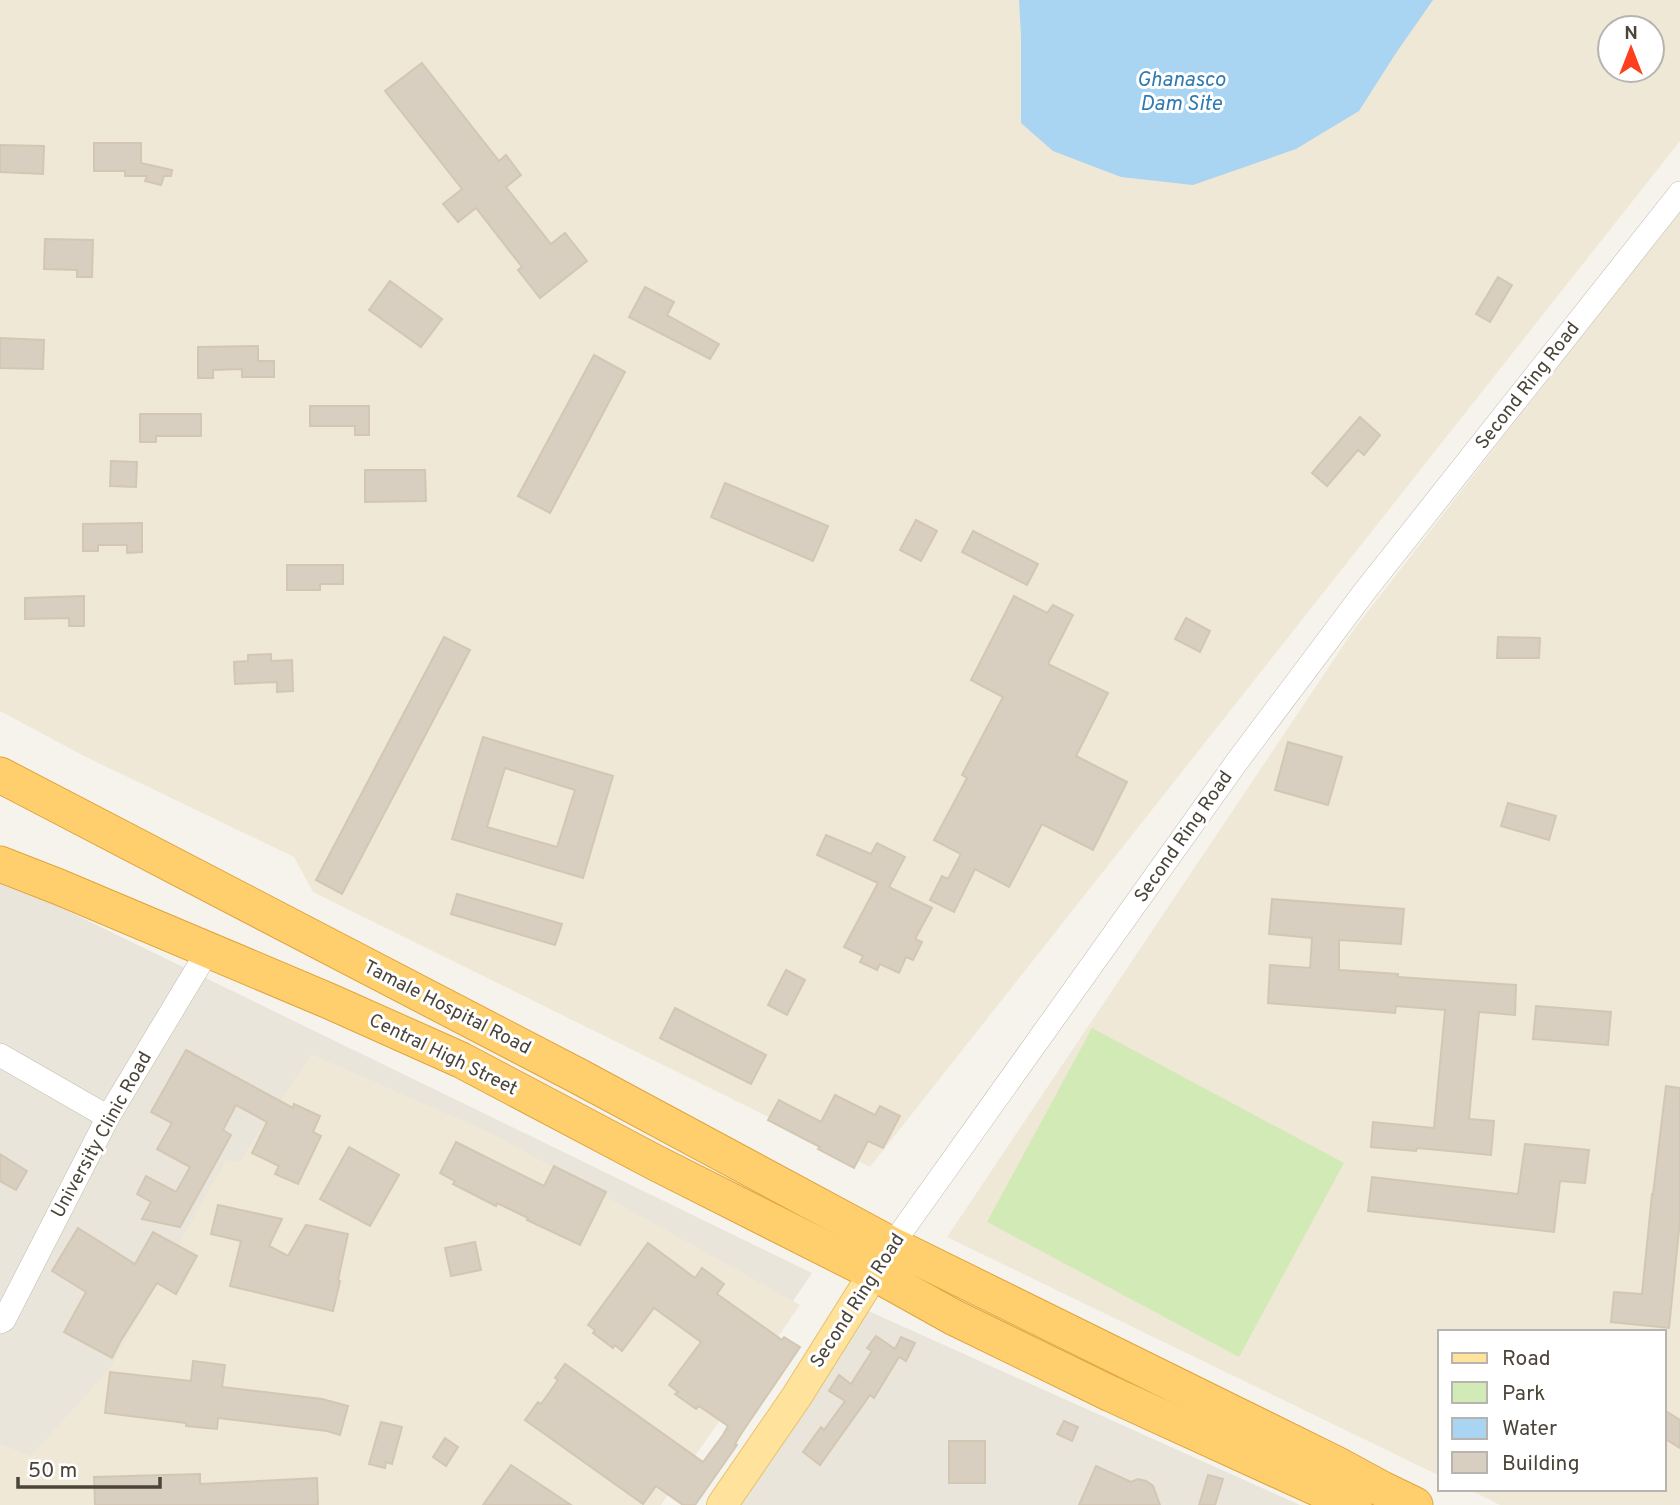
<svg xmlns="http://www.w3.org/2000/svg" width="1680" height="1505" font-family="Overpass,sans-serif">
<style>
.residential{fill:#eae5da}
.education{fill:#efe8d6;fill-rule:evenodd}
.green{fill:#d2eab5}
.water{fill:#a9d4f2}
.building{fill:#d8cfc1;stroke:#d3c7b4;stroke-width:2;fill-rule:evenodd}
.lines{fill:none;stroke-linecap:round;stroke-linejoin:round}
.minor-casing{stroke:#c2bbae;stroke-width:24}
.major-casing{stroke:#e6c16a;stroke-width:32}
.highway-casing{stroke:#e0a43c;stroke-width:37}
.minor{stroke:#fff;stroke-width:23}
.major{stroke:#ffe39c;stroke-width:30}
.highway{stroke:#ffcf6e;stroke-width:35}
.labels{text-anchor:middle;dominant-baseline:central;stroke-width:6;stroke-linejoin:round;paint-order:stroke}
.street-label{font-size:19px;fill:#4b4439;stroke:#fff}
.water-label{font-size:21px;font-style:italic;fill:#2e7ab2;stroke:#fff}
</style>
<rect width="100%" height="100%" fill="#f6f3ec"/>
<g class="residential">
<polygon points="0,878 812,1273 655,1505 0,1505"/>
<polygon points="864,1309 1300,1505 725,1505"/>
</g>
<g class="education">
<path d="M0,0H1680V141L870,1167L313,892L294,857L84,756L0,711ZM1610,28H1652V70H1610Z"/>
<polygon points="1680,209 1680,1505 1500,1505 1468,1489 1664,1489 1664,1332 1440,1332 1440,1476 947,1237 1355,628"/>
<polygon points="311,1054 497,1136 800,1305 661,1505 0,1505 0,1444 31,1456 110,1368 226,1160 239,1162"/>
</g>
<polygon class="green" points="1092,1028 1344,1163 1239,1357 987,1222"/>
<polygon class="water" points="1019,0 1433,0 1396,53 1359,111 1296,149 1193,185 1121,177 1053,151 1021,123 1021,36"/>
<g class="building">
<polygon points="422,63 499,161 506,155 521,175 506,187 551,244 565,233 587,261 540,298 518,270 522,267 476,208 458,222 443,204 462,189 385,91"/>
<polygon points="94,143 141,143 141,163 172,170 171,176 164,176 161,185 145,181 147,176 125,176 125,171 94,171"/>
<polygon points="0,145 44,146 43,174 0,172"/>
<polygon points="45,239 93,240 92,277 77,277 77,270 44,269"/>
<polygon points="1498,277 1512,285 1490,322 1476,314"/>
<polygon points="390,281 442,319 421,347 369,310"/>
<polygon points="645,287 674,302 667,315 719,344 710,359 629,317"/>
<polygon points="0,338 44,340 43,369 0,368"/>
<polygon points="258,346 258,361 274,361 274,377 242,377 242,369 213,370 213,378 198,378 198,347"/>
<polygon points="594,355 625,372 550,513 518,496"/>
<polygon points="310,406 369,406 369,435 355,435 355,426 310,426"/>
<polygon points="140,414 201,414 201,436 156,436 156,442 140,442"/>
<polygon points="1360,417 1380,435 1364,455 1358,450 1327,486 1312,473"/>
<polygon points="111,461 137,462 136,487 110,486"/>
<polygon points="365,470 425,470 426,501 365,502"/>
<polygon points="725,483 828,526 813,561 711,517"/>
<polygon points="916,520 937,531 921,561 900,550"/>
<polygon points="142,523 142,552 127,553 127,545 98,545 98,551 83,551 83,524"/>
<polygon points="973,531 1038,564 1027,585 962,552"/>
<polygon points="287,565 343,565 343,584 320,584 320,590 287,590"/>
<polygon points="84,596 84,626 69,626 69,618 25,619 25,598"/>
<polygon points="1014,596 1047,613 1053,605 1073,615 1048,664 1108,693 1076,756 1127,782 1093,850 1042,824 1009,887 975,869 954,912 930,900 942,876 948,879 961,854 934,840 967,778 962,775 1003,697 971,680"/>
<polygon points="1186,618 1210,631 1200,652 1175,639"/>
<polygon points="444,637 470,650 342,894 316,880"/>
<polygon points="1498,637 1540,638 1539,658 1497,658"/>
<polygon points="271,654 271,661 292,660 293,691 277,692 277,682 235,684 234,662 248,661 248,655"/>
<path d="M483,737L613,776L583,878L452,839ZM505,768L575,790L557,847L487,827Z"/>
<polygon points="1288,742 1342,757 1328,805 1275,790"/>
<polygon points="1508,803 1556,816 1549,840 1501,826"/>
<polygon points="826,835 871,854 877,843 905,857 889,887 932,908 915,939 922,942 913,960 906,957 899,973 880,964 877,970 860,962 863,956 844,947 878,883 817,855"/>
<polygon points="457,894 562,924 555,945 451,914"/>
<polygon points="1272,899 1404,909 1401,944 1339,940 1339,970 1398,974 1398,977 1516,985 1515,1015 1479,1012 1469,1119 1494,1121 1491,1155 1417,1148 1416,1151 1371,1147 1373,1122 1434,1128 1445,1010 1396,1006 1395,1013 1268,1003 1270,965 1310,968 1312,938 1269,934"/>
<polygon points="786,970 805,980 787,1015 768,1005"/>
<polygon points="1536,1006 1611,1012 1608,1045 1533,1039"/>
<polygon points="675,1008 766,1055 751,1084 660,1038"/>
<polygon points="186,1050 293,1108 294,1104 320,1116 313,1132 321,1136 298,1184 275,1174 279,1166 252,1153 267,1122 236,1105 223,1130 231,1135 180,1227 142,1219 151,1202 137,1194 146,1176 176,1192 190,1167 157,1149 172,1123 151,1112"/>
<polygon points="1666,1086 1680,1088 1680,1220 1669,1328 1611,1322 1614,1292 1642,1294 1652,1194 1653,1194"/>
<polygon points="835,1095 875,1115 880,1106 900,1116 883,1148 868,1141 854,1168 818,1149 820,1147 768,1120 779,1100 821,1122"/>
<polygon points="456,1142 544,1186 554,1166 606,1192 580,1245 527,1220 528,1218 497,1203 496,1206 453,1184 455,1181 440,1173"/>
<polygon points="1525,1144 1589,1150 1585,1183 1560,1181 1554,1232 1368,1211 1372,1177 1518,1194"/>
<polygon points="349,1147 399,1175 370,1226 320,1199"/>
<polygon points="0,1154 27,1171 16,1190 0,1181"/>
<polygon points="218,1205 282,1219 269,1246 288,1256 306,1225 348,1234 338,1280 340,1281 333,1311 230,1286 241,1241 211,1234"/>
<polygon points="78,1228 135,1264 153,1232 197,1256 176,1294 157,1283 120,1342 112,1358 64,1332 86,1292 52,1271"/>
<polygon points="475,1242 481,1270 451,1276 445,1248"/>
<polygon points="648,1243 695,1278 702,1268 724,1284 717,1294 782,1340 784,1337 800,1347 741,1434 735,1444 737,1445 695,1505 683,1505 656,1486 643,1504 525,1420 538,1402 541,1404 558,1380 555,1378 565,1364 703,1462 723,1435 728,1426 699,1406 696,1409 675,1394 678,1392 669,1385 701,1342 654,1308 622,1351 615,1345 613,1348 593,1333 595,1330 588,1325"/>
<polygon points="876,1336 895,1349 901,1337 915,1343 906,1361 899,1357 874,1398 870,1395 820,1465 803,1452 821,1427 824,1430 845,1401 829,1391 839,1375 851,1384 872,1351 867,1348"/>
<polygon points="193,1361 225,1365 222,1387 322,1399 348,1406 340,1435 327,1431 218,1418 217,1429 186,1426 186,1423 105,1413 110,1372 191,1381"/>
<polygon points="1664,1410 1680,1420 1680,1448 1664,1438"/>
<polygon points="1064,1421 1078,1427 1072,1441 1057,1434"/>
<polygon points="381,1422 402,1427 392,1464 386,1462 385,1468 369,1464"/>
<polygon points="445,1438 458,1447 446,1466 433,1457"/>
<rect x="949" y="1441" width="36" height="42"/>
<polygon points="511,1465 571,1505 483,1505"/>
<polygon points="1096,1466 1131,1482 1138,1479 1146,1481 1153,1486 1160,1505 1079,1505"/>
<polygon points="200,1474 200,1484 317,1478 318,1505 95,1505 94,1477"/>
<polygon points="1208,1475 1223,1479 1215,1505 1199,1505"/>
</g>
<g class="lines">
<defs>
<g id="minor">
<polyline points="0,1055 108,1117"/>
<polyline points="892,1245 1236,763 1365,591 1680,193"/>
<polyline points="0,1322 4,1320 108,1117 209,949"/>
</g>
<polyline id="major" points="722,1505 797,1396 886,1254"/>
<g id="highway">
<polyline points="0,775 578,1076 892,1245 1336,1464 1382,1489 1415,1505"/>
<polyline points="0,864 59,887 329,1001 461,1060 656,1163 874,1273 953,1317 1111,1394 1354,1505"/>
</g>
</defs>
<use href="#minor" class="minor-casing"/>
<use href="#major" class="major-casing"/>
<use href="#highway" class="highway-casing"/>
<use href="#minor" class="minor"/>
<use href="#major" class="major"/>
<use href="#highway" class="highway"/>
</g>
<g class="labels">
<g class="street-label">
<text transform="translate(1528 386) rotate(-52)">Second Ring Road</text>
<text transform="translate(1184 837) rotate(-55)">Second Ring Road</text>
<text transform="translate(447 1008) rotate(27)">Tamale Hospital Road</text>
<text transform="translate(443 1055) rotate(26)">Central High Street</text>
<text transform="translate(102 1135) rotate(-61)">University Clinic Road</text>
<text transform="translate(858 1301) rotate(-57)">Second Ring Road</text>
</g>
<g class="water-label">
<text x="1181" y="80">Ghanasco<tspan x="1181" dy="24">Dam Site</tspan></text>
</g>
</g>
<rect x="1438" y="1330" width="228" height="161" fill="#ffffff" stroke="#b7b4b0" stroke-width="2"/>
<rect x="1452" y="1353" width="35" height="10" fill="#ffe39c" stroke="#b7b4b0" stroke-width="2"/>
<text x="1502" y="1365" font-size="21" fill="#4b4439">Road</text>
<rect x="1452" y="1382" width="35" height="21" fill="#d2eab5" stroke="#b7b4b0" stroke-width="2"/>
<text x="1502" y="1400" font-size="21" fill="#4b4439">Park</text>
<rect x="1452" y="1418" width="35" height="21" fill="#a9d4f2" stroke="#b7b4b0" stroke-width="2"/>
<text x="1502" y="1435" font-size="21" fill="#4b4439">Water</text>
<rect x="1452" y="1452" width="35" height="21" fill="#d8cfc1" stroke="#b7b4b0" stroke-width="2"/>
<text x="1502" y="1470" font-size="21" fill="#4b4439">Building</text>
<g transform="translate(1631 49)"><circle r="33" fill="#ffffff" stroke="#b7b4b0" stroke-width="2"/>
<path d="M0-5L12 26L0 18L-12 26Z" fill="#fc3f1d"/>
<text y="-10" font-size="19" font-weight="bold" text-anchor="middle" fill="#4b4439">N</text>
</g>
<path d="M18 1477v10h142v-10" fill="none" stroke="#4b4439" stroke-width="3.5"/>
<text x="28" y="1477" font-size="21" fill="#4b4439" stroke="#ffffff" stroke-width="5" paint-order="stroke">50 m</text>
</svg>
